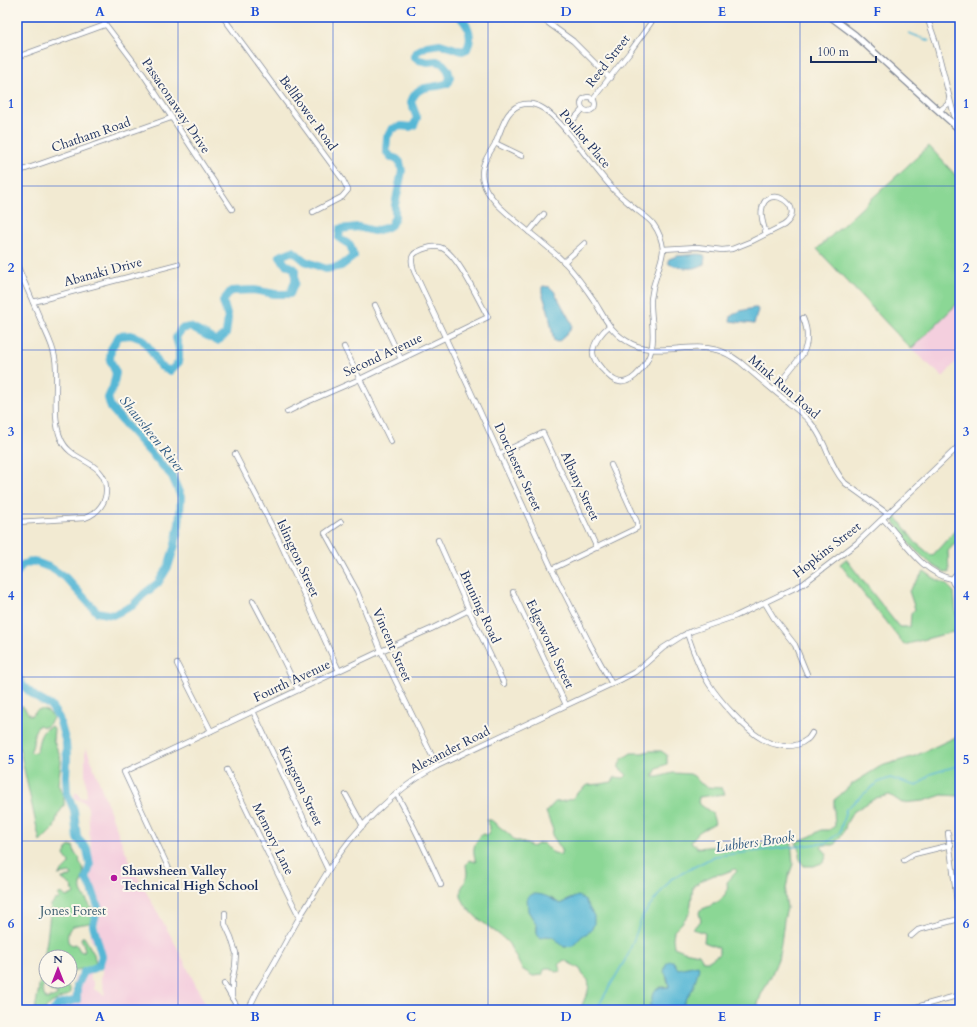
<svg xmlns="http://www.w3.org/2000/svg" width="977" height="1027" font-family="Cardo,serif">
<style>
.built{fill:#f4cfde}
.green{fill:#8bd795;stroke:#53837a;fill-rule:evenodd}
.water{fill:#57b7d5;stroke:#39739a}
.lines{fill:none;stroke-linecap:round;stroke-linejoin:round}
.stream{stroke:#57b7d5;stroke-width:1.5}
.river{stroke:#57b7d5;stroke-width:8}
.minor-casing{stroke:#868c98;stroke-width:6}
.major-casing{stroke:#868c98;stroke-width:8}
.minor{stroke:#fff;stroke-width:4.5}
.major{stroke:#fff;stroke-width:5.5}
.grid{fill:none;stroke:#1d4ed8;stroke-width:1;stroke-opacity:0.55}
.poi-dot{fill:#b5179e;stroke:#fbf7ec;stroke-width:1.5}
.labels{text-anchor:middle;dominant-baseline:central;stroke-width:4;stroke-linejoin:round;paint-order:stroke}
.street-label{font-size:13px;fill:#1b2f5e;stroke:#fbf7ec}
.poi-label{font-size:13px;font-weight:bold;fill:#1b2f5e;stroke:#fbf7ec;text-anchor:start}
.park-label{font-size:13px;fill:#37596c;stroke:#fbf7ec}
.water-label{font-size:14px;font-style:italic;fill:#2d5882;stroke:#fbf7ec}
.neatline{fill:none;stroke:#1d4ed8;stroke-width:1.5}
.grid-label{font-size:13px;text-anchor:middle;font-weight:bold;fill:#1d4ed8}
</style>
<rect width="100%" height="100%" fill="#fbf7ec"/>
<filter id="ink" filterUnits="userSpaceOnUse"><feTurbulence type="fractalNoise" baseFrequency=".025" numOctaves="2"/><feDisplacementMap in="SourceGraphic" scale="8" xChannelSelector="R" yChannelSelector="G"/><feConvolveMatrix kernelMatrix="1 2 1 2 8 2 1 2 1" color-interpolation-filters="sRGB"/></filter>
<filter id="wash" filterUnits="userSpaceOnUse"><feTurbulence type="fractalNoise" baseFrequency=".012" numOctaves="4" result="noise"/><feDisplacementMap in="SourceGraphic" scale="16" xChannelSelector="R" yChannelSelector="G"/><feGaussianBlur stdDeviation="0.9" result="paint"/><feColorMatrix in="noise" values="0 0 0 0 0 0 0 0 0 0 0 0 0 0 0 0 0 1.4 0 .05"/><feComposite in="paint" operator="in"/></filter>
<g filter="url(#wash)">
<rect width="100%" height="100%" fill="#f2ead2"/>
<g class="built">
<polygon points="960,301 960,357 943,377 911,349"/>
<polygon points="86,747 123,846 137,876 177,947 208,1010 52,1010 66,1003 71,998 73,995 74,979 76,976 83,973 90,974 91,979 94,983 94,989 105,995 101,979 104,959 100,950 91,940 90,934 92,931 98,932 98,925 93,900 91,879 90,866 92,851 90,841 88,808 86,804 82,801 76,799 74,796 75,793 77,792 78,792 79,796 82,798 86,797 87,795 85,775 85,754"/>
</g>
<g class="green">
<polygon points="929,146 958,178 960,177 960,301 911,349 817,249"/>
<path d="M895,515L915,542L932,556L960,525V538L948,551L949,573C937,572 915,550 907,541C903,535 899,529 895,523L894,519Z"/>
<polygon points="846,559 899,627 910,627 911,614 915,609 909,591 924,571 934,578 946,584 954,592 958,631 960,633 960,640 952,632 904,645 840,564"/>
<path d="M22,705L30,716C33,715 35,711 38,710C44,708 51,713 53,717C52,721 48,727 44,727C43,727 40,725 39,725C33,732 34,734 33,743C33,746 31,750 30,752L34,753L37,751C39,741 40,729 52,726L54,729L53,740L60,755L61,762L58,784L64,798V806L58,814L54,828L40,842L17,737V716Z"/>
<path d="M960,735V796L942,795L924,801L902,803L890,795L876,798L853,812L846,824L845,829L840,837L834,845H824L821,847L827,854L824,862L814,866H804C800,860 798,857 800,850L796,843L799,841L811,836L821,830H829L835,826L834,809V800L839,796L852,784L881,766L915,756Z"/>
<path d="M649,751H661L667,755V764L657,768L653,777H658L673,773L690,774L694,776L700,783L707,787L722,788L725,794L699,797L698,803L712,813L715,823L699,832L691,841L697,848L717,846L724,848L732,845H738L744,847L751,845H763L781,842L791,839L793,864L788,878L785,895L787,908L784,920L781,943L778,959L771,976L761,995L756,1010H688L687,1008L682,1006L693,988L688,967L678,970L673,962L666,975L669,987H660L662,1009L673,1010H582V1005L588,991L589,985L588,980L583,975L580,969L564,960L558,965L561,971L555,972L551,968H545L542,975L533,976L522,969L509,944L502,937L476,917L466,906L461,897V889L466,880L467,873L466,865L469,860L476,862C472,849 473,845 482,834L489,835L490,827L487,820H491L510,835L515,841H519L533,847L538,844L543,843L552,852L560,855L562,850L552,835L553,830L546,812L555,802L566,801L573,798L577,793L588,785L601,784L612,782L615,777L624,778L627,775L619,768V765L622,759L631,753H642ZM735,869L737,871L727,882C729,894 724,894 719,902L713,903L710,906L700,910L699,913L701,921L692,929L705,933L704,942L719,948V954L709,961H703L699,954L684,951L674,947L673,938L674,931L681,924L690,912L693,886L703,880L714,875L722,874ZM551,898L560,904L570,899L591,930L582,936L572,946L564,947C556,937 550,935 537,936V925L528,911Z"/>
<path d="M70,846H73L75,854L79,857C80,859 79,861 80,863C81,864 83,867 83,868C85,876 78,886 82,893C86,900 94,909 93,918C91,930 64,916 68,942L72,945L76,944L80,951L83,952L85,950L83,943L81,939L82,937H84L94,954L96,964C91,971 76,967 72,973C71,975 71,977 70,979V957H46V981H59L48,982L43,987L42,991L46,999H48L50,997H55L58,995L49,990L48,988L67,986L70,988V992L68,995L51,1003L45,1010H35L47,940L51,905L55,900L60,899L58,895L60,893L63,894L66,897L73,894L74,893L73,891L72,886L62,879V878L70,877L72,875L71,873L58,875L69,864V862L64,855L67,848Z"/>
</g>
<g class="water">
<path d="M698,254L704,255L705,257L704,264C694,271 679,268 669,264L668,260L669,259L677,256Z"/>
<polygon points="543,286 550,287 554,291 571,322 572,325 571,329 566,335 558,342 554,341 548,310 542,293 542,287"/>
<polygon points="754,308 757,308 758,310 754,324 730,321 731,316 740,311"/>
<path d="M533,894C545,894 550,898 560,904L570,899L578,896L584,899L594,916V924L591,931L582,936L573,946L564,947L553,937L546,936L542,938L537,936V925L528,911L527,897Z"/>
<path d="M669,961H673L678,969L698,965L699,968L693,988L682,1006C672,1011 658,1011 649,1005L652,1001C651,988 659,988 669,987C668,981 668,976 664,972L666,964Z"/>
</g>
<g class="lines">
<g class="stream">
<polyline points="909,33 929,41"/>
<polyline points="596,1010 628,955 643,915 671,879 715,856 826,843 840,832 846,809 877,783 890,778 917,786 930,774 960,765"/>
</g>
<g class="river">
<path d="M17,573L22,565L33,561L51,568L65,577L97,612L113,615L132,606L144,594L158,583L168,567L175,545L179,524L181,497L172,476L148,450L111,408L108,398L113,387L116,373L110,360L111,349L119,336L131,335L142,339L150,349L160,366L170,371L179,362V348L176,338L181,329L190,327L217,341L226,334L228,318L223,301L231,291L254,290L275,294H290L295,282V269L285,264L280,256L293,251L305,261L326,269L341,266L354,256L350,245L339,238L340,229L358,227L374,231L386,228L391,225L395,217V205L402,171L400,162L397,159L391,157L386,151L387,137L392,129L401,126L410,127L414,125L417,118L411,102C418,82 432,90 448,83L450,77L448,70L443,64L437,61L428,62L419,60L414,56L416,52L427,46L440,44L462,51L467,49C473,37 469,26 460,17"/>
<polyline points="17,675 23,686 37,698 51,706 59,718 66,743 67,758 66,776 67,793 74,810 77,838 87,849 90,865 86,879 92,889 98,907 93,925 102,956 99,966 84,972 77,986 77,1000 58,1005 54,1010"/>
</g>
</g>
</g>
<g filter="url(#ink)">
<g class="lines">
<defs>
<g id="minor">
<polyline points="100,17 143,74 232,209"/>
<polyline points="223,17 343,180 348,190 342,197 313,212"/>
<polyline points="540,17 573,41 610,78"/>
<polyline points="927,17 935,40 957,127"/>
<polyline points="17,57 105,25"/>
<circle cx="588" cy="104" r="7"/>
<polyline points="592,100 629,53 655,17"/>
<polyline points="939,111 948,104 949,99"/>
<polyline points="565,129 583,109"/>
<polyline points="495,143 522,156"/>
<polyline points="17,172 171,118"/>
<polyline points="529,232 544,214"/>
<path d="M663,249L697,247L722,250L732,249L752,241L784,225C809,206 766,182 762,209C760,217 764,226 766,234"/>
<polyline points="564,262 585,243"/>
<path d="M17,265C25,284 33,302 41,321C46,333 53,345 55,358C59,382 51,417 61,439C71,463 105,460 106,488C107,502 98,513 85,518L17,522"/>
<polyline points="33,302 178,264"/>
<polyline points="375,305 401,359"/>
<path d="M609,326C602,332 594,342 593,351C592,358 598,364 602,369C607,374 612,381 620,382C634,384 648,362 651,351C656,334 650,316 651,299C652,290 654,282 657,274C659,266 663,257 663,249C662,240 659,232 654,225C650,219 643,215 638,211C630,204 622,198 615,191C600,175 587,157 574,140C565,129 556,117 544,109C538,105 531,103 524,104C505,107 502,130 495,144C487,157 478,168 484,184C486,192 493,199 498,205C519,226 543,241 564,262C575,273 584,286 593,299C605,318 610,333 632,344C659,357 689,342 717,350C726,352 733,357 740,362C754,374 768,386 783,398C793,407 806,415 814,427C827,444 830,467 845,483L888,514"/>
<polyline points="344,347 391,442"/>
<path d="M774,390L802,355C809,343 808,330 803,318"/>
<path d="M287,412L307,402L360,379L488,317C479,301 458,255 442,248C435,245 424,248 417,252C409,256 412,264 414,271L471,392L552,569L591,646L612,684"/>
<polyline points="235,454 279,540 339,671"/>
<polyline points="499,454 543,433 597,548"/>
<path d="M883,519C904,540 921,573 952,579"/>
<polyline points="341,522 325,533 357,591 381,651 437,766"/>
<polyline points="438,540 469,610 504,684"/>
<polyline points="552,569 637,528 637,522 611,465"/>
<path d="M952,579C952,584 955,587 960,587"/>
<polyline points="952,579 955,575 960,574"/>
<polyline points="513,592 566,705"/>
<polyline points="253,601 273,639 298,690"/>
<polyline points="765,603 774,618 795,645 807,674"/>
<path d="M687,633C693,651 699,668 709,684C719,700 746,730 762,739C774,746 794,750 806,740C809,739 810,736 812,733"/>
<polyline points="177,664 211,731"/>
<polyline points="253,711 328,870"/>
<polyline points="227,770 271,860 300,918"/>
<path d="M396,793C413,823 427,854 441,885"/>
<polyline points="346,795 363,826"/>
<polyline points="948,833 960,924"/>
<polyline points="904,860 914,854 951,845"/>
<polyline points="169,869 124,772 381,651 431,629 469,610"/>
<polyline points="225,913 225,924 231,937 236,953 235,967 232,981 232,998"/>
<polyline points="911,936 918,930 959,919"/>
<polyline points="224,984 239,1010"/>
<polyline points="913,1008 960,995"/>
<path d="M248,1010L258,990C273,967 285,942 299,918C309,903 318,887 328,871C353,830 394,790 437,766L620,680L635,672L645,664L663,648L682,636L692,631L736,616L803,584L857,543L960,445"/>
</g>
<polyline id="major" points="831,17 855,35 960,130"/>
</defs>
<use href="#minor" class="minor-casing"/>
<use href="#major" class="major-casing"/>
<use href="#minor" class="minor"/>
<use href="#major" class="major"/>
</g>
</g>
<path class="grid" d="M178,17V1010M333,17V1010M488,17V1010M644,17V1010M800,17V1010M17,186H960M17,350H960M17,514H960M17,677H960M17,841H960"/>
<circle class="poi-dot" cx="114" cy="878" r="4"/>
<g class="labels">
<g class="street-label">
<text transform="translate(608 61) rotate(-52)">Reed Street</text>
<text transform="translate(176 106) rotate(56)">Passaconaway Drive</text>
<text transform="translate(308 113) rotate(54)">Bellflower Road</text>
<text transform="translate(91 135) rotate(-19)">Chatham Road</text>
<text transform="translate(585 139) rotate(50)">Pouliot Place</text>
<text transform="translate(103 272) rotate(-15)">Abanaki Drive</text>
<text transform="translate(383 355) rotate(-25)">Second Avenue</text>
<text transform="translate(784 387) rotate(41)">Mink Run Road</text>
<text transform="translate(518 467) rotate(65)">Dorchester Street</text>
<text transform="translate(580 486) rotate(65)">Albany Street</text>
<text transform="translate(827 550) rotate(-38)">Hopkins Street</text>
<text transform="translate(298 558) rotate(65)">Islington Street</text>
<text transform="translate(480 607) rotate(65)">Bruning Road</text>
<text transform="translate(550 644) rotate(65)">Edgeworth Street</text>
<text transform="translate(392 645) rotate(66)">Vincent Street</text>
<text transform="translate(292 681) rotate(-25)">Fourth Avenue</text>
<text transform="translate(450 750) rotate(-27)">Alexander Road</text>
<text transform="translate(301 786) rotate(65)">Kingston Street</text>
<text transform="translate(273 839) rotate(64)">Memory Lane</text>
</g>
<g class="poi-label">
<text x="122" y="871">Shawsheen Valley<tspan x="122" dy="15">Technical High School</tspan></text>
</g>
<g class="park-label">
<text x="73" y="911">Jones Forest</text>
</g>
<g class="water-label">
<text transform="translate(152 434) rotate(51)">Shawsheen River</text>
<text transform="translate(755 842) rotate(-8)">Lubbers Brook</text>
</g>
</g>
<rect width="977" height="1027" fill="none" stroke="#fbf7ec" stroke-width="44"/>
<g transform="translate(58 969)"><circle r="19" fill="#fbf7ec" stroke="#a1a7b3"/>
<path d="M0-3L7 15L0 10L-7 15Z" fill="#b5179e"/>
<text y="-6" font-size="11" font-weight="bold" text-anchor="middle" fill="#1b2f5e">N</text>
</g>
<path d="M811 56v6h65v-6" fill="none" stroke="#1b2f5e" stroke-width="2"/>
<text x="817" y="56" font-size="12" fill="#1b2f5e" stroke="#fbf7ec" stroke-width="3" paint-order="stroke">100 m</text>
<rect x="22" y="22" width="933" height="983" class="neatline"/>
<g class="grid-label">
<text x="100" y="16">A</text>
<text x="255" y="16">B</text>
<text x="411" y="16">C</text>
<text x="566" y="16">D</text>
<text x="722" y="16">E</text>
<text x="877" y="16">F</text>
<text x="11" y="108">1</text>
<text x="966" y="108">1</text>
<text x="11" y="272">2</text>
<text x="966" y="272">2</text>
<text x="11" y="436">3</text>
<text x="966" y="436">3</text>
<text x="11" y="600">4</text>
<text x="966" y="600">4</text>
<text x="11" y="764">5</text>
<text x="966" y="764">5</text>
<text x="11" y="928">6</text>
<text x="966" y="928">6</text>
<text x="100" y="1021">A</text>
<text x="255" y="1021">B</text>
<text x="411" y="1021">C</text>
<text x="566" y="1021">D</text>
<text x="722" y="1021">E</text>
<text x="877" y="1021">F</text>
</g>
</svg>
